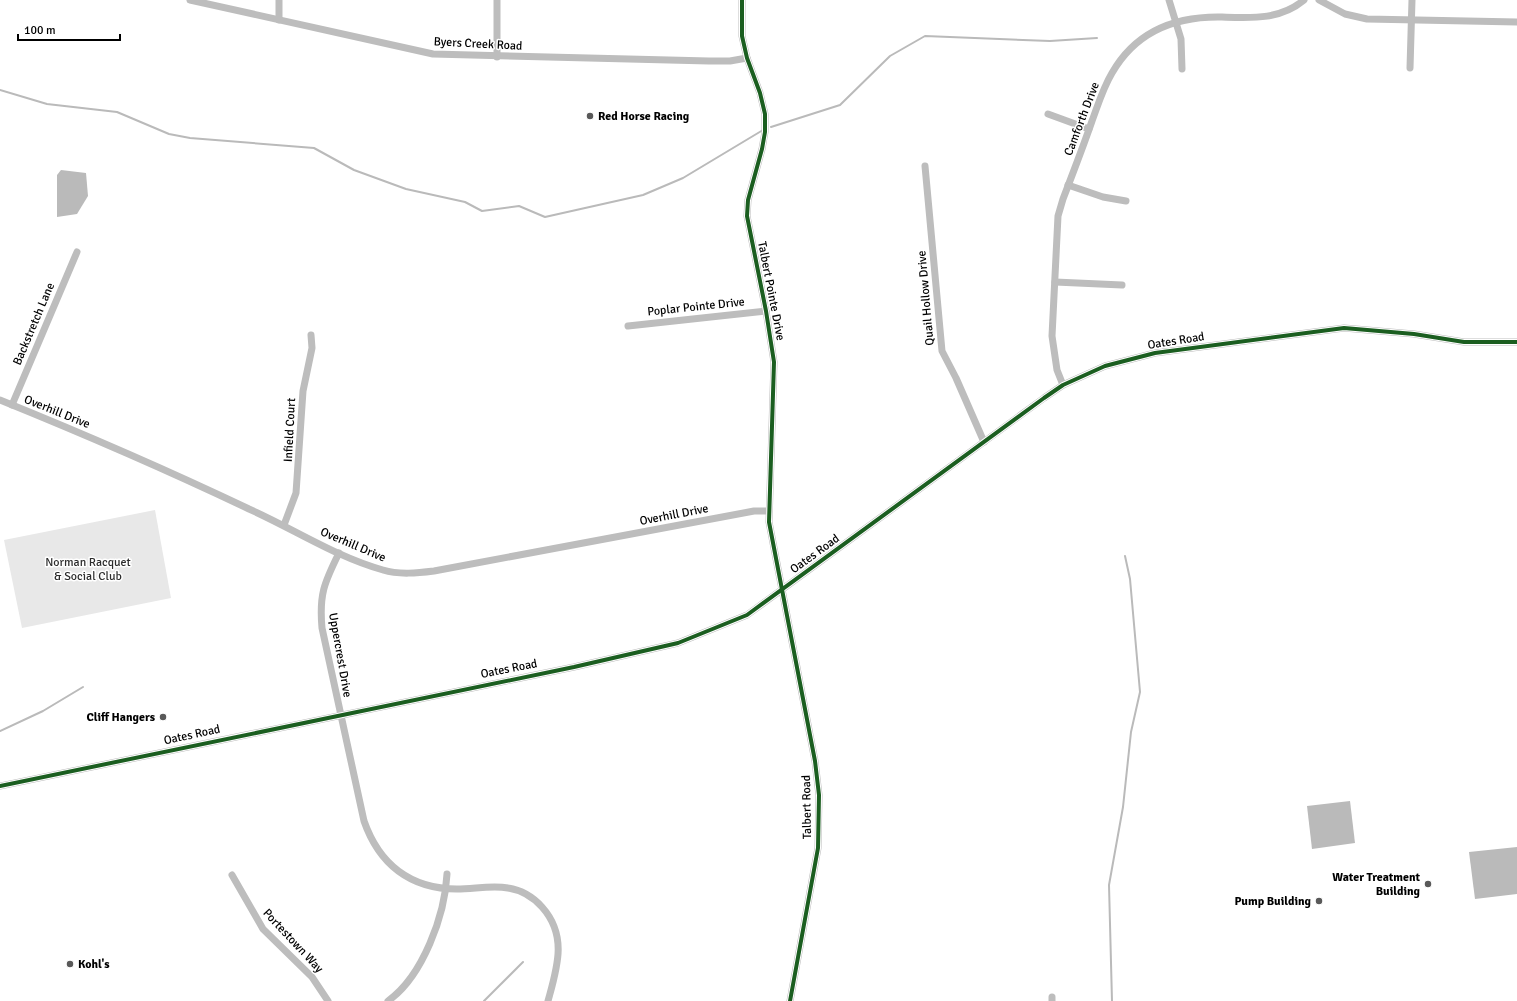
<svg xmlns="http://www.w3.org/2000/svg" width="1517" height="1001" font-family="Signika,sans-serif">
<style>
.green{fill:#e8e8e8}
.water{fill:#bababa}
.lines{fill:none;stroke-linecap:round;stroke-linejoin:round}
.stream{stroke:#bababa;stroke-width:2}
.minor{stroke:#bdbdbd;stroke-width:7}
.cycleway-casing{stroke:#fff;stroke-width:6}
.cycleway{stroke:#1b5e20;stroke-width:4}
.poi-dot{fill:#595959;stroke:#fff;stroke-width:1.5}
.labels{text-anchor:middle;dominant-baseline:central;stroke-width:3;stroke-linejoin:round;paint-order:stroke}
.street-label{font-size:12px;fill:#000;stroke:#fff}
.poi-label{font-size:12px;font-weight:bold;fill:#000;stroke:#fff;text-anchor:end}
.park-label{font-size:12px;fill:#2c2c2c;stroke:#fff}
</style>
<rect width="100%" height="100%" fill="#fff"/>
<polygon class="green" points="155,510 171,598 22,628 4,540"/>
<g class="water">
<polygon points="61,170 86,173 88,196 77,214 57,217 57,175"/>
<polygon points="1350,801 1355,843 1312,849 1307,806"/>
<polygon points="1517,847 1517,894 1475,899 1469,852"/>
</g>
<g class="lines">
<g class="stream">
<polyline points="0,90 47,104 117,112 169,134 190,138 314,148 354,170 406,189 465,202 482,211 519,206 545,217 643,195 683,178 763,130"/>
<polyline points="771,127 840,105 890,56 925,36 1050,41 1097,38"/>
<polyline points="0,731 43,711 83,687"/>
<polyline points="484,1001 523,962"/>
<polyline points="1112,1001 1109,885 1123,807 1131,732 1140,692 1130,579 1125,556"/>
</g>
<g class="minor">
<polyline points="190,0 433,54 709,61 730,61 747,58"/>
<polyline points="279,0 279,20"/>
<polyline points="497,0 497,57"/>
<polyline points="742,0 742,36 747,58 760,93 765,114 765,132 762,149 748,200 747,216 766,311 774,362 769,522 815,761 819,795 818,848 790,1001"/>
<polyline points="1169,0 1181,39 1182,69"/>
<polyline points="1319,0 1345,14 1367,19 1517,22"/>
<polyline points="1410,68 1412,0"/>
<polyline points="1048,114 1089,129"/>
<polyline points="925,166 942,351 956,378 984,442"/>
<polyline points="1068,185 1103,197 1126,201"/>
<polyline points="1055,282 1122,285"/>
<polyline points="628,326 766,311"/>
<path d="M1063,385L1057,370L1052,336L1058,216L1063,199C1073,173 1083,147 1092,121C1098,105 1103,88 1112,73C1136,31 1175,16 1222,17C1252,18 1280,20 1304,0"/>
<path d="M0,400C84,434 167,470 249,509C294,529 336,557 383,570C399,575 418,573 434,571L754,511H769"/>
<polyline points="12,405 77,252"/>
<polyline points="284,525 296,493 303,391 312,348 311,335"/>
<path d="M339,553C324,583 319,595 322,628L364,821C379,864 410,889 457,889C474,889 492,885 508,888C521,890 533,897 542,907C568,936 557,968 548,1001"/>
<polyline points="0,786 574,667 678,643 747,615 1044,398 1063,385 1105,366 1155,353 1344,328 1414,334 1464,342 1517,342"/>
<polyline points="232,875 263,929 312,977 328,1001"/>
<polyline points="1052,997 1052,1001"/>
<path d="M388,1001C423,976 445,915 447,874"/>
</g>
<defs>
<g id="cycleway">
<polyline points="742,0 742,36 747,58 760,93 765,114 765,132 762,149 748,200 747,216 766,311 774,362 769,522 815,761 819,795 818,848 790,1001"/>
<polyline points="0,786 574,667 678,643 747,615 1044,398 1063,385 1105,366 1155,353 1344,328 1414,334 1464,342 1517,342"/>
</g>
</defs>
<use href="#cycleway" class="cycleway-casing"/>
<use href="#cycleway" class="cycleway"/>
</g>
<g class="poi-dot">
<circle cx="590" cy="116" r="4"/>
<circle cx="163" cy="717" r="4"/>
<circle cx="1428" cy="884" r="4"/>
<circle cx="1319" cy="901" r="4"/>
<circle cx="70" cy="964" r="4"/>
</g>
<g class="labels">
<g class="street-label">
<text transform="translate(478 44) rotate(3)">Byers Creek Road</text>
<text transform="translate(1082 119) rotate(-69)">Camforth Drive</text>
<text transform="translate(771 291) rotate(79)">Talbert Pointe Drive</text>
<text transform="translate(926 298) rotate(-95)">Quail Hollow Drive</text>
<text transform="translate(696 307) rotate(-6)">Poplar Pointe Drive</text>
<text transform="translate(34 324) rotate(-67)">Backstretch Lane</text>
<text transform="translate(1176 341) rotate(-9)">Oates Road</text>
<text transform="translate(57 412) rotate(22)">Overhill Drive</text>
<text transform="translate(290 430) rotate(-87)">Infield Court</text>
<text transform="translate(674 515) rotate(-11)">Overhill Drive</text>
<text transform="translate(353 545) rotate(23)">Overhill Drive</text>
<text transform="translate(815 554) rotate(-36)">Oates Road</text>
<text transform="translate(340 655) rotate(80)">Uppercrest Drive</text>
<text transform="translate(509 669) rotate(-11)">Oates Road</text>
<text transform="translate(192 735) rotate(-12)">Oates Road</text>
<text transform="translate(807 807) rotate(-91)">Talbert Road</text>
<text transform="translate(293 941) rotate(47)">Portestown Way</text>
</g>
<g class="poi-label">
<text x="598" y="116" text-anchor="start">Red Horse Racing</text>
<text x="155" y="717">Cliff Hangers</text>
<text x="1420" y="877">Water Treatment<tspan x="1420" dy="14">Building</tspan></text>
<text x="1311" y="901">Pump Building</text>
<text x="78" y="964" text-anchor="start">Kohl's</text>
</g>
<g class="park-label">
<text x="88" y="562">Norman Racquet<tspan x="88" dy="14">&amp; Social Club</tspan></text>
</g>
</g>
<path d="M18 34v6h102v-6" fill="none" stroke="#000000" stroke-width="2"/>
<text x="24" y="34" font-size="12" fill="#000000" stroke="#ffffff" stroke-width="3" paint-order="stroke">100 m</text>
</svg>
